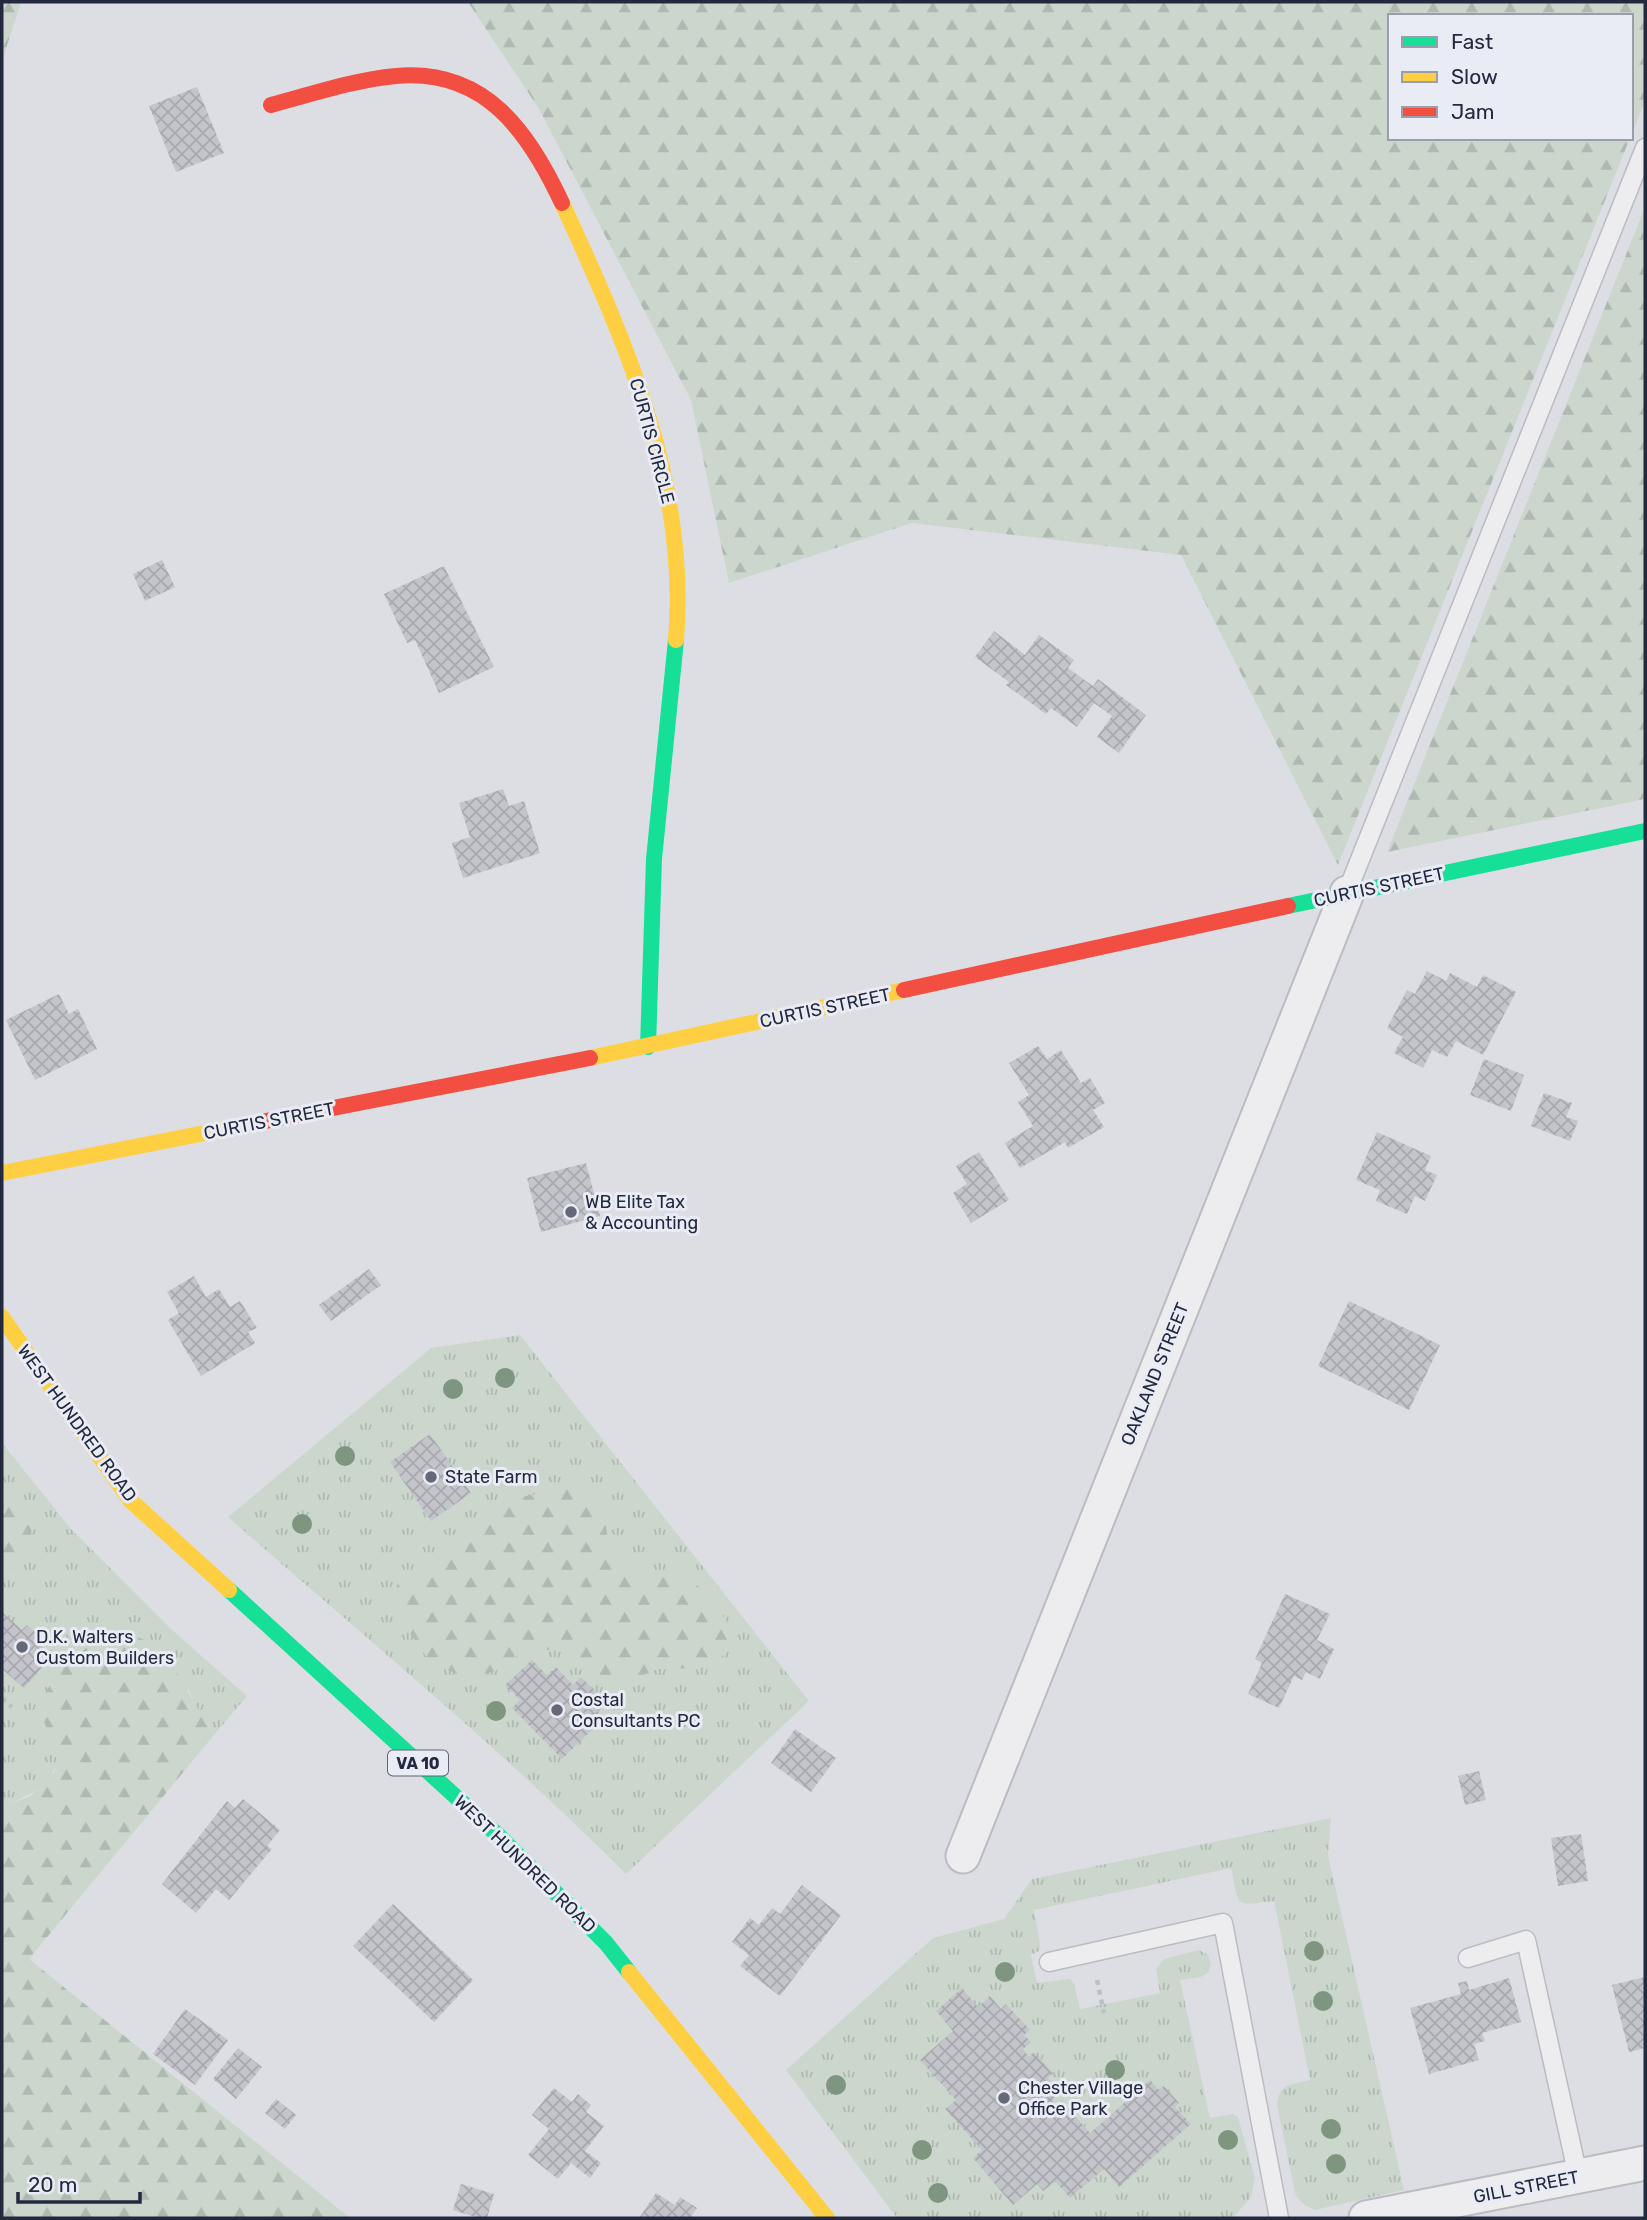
<svg xmlns="http://www.w3.org/2000/svg" width="1647" height="2220" font-family="Rubik,sans-serif">
<style>
.grass{fill:url(#grass-tufts)}
.forest{fill:url(#forest-firs)}
.building{fill:url(#building-cross-hatch)}
.lines{fill:none;stroke-linecap:round;stroke-linejoin:round}
.lane-casing{stroke:#bbbcc2;stroke-width:21}
.street-casing{stroke:#bbbcc2;stroke-width:37}
.path{stroke:#bebfc5;stroke-width:4.5;stroke-dasharray:5 5;stroke-linecap:butt}
.lane{stroke:#ededf0;stroke-width:18}
.street{stroke:#ededf0;stroke-width:33}
.fast{stroke:#16e098;stroke-width:16}
.slow{stroke:#ffcf43;stroke-width:16}
.jam{stroke:#f24e42;stroke-width:16}
.tree{fill:#7e9680}
.poi-dot{fill:#646878;stroke:#eaecf5;stroke-width:2.5}
.labels{text-anchor:middle;dominant-baseline:central;stroke-width:6;stroke-linejoin:round;paint-order:stroke}
.shield{fill:#eaecf5;stroke:#5f6475;stroke-width:2}
.shield-label{font-size:16px;font-weight:bold;fill:#23293e}
.street-label{font-size:18px;fill:#23293e;stroke:#eaecf5}
.poi-label{font-size:18px;fill:#23293e;stroke:#eaecf5;text-anchor:start}
</style>
<defs>
<pattern id="grass-tufts" width="24" height="20" patternUnits="userSpaceOnUse" patternTransform="scale(1.75)"><rect width="24" height="20" fill="#cbd7cd"/><path d="M3 7l-1-3M5 7V3M7 7l1-3M15 17l-1-3M17 17v-4M19 17l1-3" fill="none" stroke="#aeb9b1"/></pattern>
<pattern id="forest-firs" width="22" height="20" patternUnits="userSpaceOnUse" patternTransform="scale(1.75)"><rect width="22" height="20" fill="#cbd7cd"/><path d="M5 1l3.5 6h-7zM16 11l3.5 6h-7z" fill="#aeb9b1"/></pattern>
<pattern id="building-cross-hatch" width="8" height="8" patternUnits="userSpaceOnUse" patternTransform="scale(1.75)"><rect width="8" height="8" fill="#c3c5cb"/><path d="M0 0l8 8M0 8l8-8" fill="none" stroke="#a7a9af"/></pattern>
</defs>
<rect width="100%" height="100%" fill="#dddee4"/>
<g class="grass">
<path d="M520,1335L809,1701L626,1874C500,1748 362,1635 228,1517L431,1348Z"/>
<path d="M2,1443L72,1530L171,1629L247,1696L214,1735L198,1712L188,1689L42,1718C47,1727 56,1738 57,1748C62,1781 27,1797 2,1807V1575L13,1574L32,1526L2,1492Z"/>
<path d="M1331,1818L1328,1855L1404,2190L1315,2210C1305,2206 1300,2203 1295,2193L1277,2105C1279,2082 1292,2085 1310,2080L1274,1901C1234,1905 1240,1910 1231,1868L1034,1910L1040,1943L1039,1951L1031,1955L1037,1983L1070,1979L1074,1984L1080,2009L1160,1993L1156,1969L1164,1959L1199,1950L1208,1955L1211,1964L1209,1972L1201,1977L1180,1980L1210,2118L1233,2114L1238,2117L1255,2178L1251,2197L1233,2218H897L786,2070L933,1938L1004,1919L1032,1879Z"/>
</g>
<g class="forest">
<polygon points="2,2 21,2 2,61"/>
<polygon points="468,2 1645,2 1645,101 1631,136 1631,16 1390,16 1390,138 1630,138 1338,865 1181,555 912,523 729,583 691,400 539,109"/>
<polygon points="1645,207 1645,799 1387,852"/>
<polygon points="582,1486 601,1500 610,1549 634,1575 668,1570 705,1590 733,1631 725,1655 696,1668 658,1669 626,1682 603,1680 565,1652 530,1647 495,1671 467,1679 429,1661 401,1620 392,1599 399,1581 440,1570 466,1531 493,1502"/>
<polygon points="2,1492 32,1526 29,1556 12,1574 2,1575"/>
<path d="M109,1633C117,1634 129,1633 136,1636C171,1649 194,1706 214,1735L29,1959L350,2218H2V1807L30,1796L55,1771L57,1747L42,1718L43,1696L66,1661Z"/>
</g>
<g class="building">
<polygon points="197,87 224,153 176,172 149,106"/>
<polygon points="162,560 175,587 145,601 133,574"/>
<polygon points="444,566 494,667 439,693 415,640 407,643 384,594"/>
<polygon points="994,631 1025,655 1039,635 1074,660 1068,668 1093,686 1098,679 1146,715 1119,753 1097,737 1112,716 1094,703 1077,727 1051,708 1046,714 1006,685 1009,682 975,657"/>
<polygon points="503,789 509,806 524,801 540,853 463,878 452,843 470,837 459,803"/>
<polygon points="1427,971 1446,981 1450,973 1477,987 1483,975 1516,992 1483,1055 1456,1041 1447,1057 1432,1050 1423,1068 1394,1053 1403,1037 1387,1028 1407,990 1415,994"/>
<polygon points="59,994 69,1014 78,1009 97,1049 35,1080 6,1020"/>
<polygon points="1038,1046 1047,1059 1061,1050 1081,1083 1090,1078 1105,1103 1093,1110 1104,1127 1068,1148 1065,1142 1020,1168 1005,1143 1033,1126 1018,1102 1029,1095 1009,1063"/>
<polygon points="1484,1059 1524,1075 1511,1111 1470,1095"/>
<polygon points="1544,1093 1572,1103 1566,1117 1578,1121 1570,1141 1531,1126"/>
<polygon points="1377,1132 1431,1156 1425,1170 1437,1175 1425,1201 1415,1196 1407,1214 1376,1201 1380,1190 1356,1180"/>
<polygon points="979,1152 1009,1200 971,1223 953,1193 967,1184 956,1166"/>
<polygon points="586,1163 600,1216 541,1232 527,1178"/>
<polygon points="369,1269 381,1285 331,1321 319,1305"/>
<polygon points="194,1276 206,1297 219,1289 230,1307 240,1301 257,1328 248,1332 255,1343 201,1376 168,1320 179,1313 167,1292"/>
<polygon points="1349,1301 1440,1345 1409,1410 1318,1366"/>
<polygon points="430,1434 471,1493 431,1521 390,1462"/>
<polygon points="1285,1594 1330,1614 1317,1640 1334,1649 1320,1679 1306,1672 1302,1680 1294,1676 1279,1708 1248,1694 1262,1663 1255,1659"/>
<polygon points="2,1612 22,1630 27,1625 37,1634 33,1638 52,1656 24,1688 2,1669"/>
<polygon points="532,1660 547,1675 556,1667 573,1685 581,1677 607,1703 598,1712 604,1718 562,1759 512,1708 520,1700 505,1685"/>
<polygon points="795,1729 836,1758 811,1792 771,1763"/>
<polygon points="1479,1771 1486,1800 1465,1805 1458,1776"/>
<polygon points="243,1799 280,1830 267,1846 272,1849 229,1900 216,1889 196,1913 162,1884 227,1801 235,1808"/>
<polygon points="1581,1834 1588,1881 1558,1886 1551,1838"/>
<polygon points="802,1885 841,1915 780,1996 740,1966 749,1955 732,1942 750,1918 759,1925 772,1908 780,1914"/>
<polygon points="393,1904 473,1980 434,2022 353,1946"/>
<polygon points="1645,1977 1645,2048 1629,2052 1612,1985"/>
<polygon points="1509,1978 1521,2022 1482,2033 1485,2041 1474,2044 1479,2060 1429,2074 1410,2008 1461,1994 1458,1983 1467,1981 1469,1990"/>
<polygon points="962,1988 978,2007 990,1996 1001,2009 1006,2004 1030,2030 1024,2035 1031,2042 1023,2049 1029,2057 1034,2052 1053,2074 1048,2078 1060,2093 1052,2100 1057,2106 1062,2101 1090,2133 1150,2080 1159,2090 1164,2086 1179,2103 1175,2107 1191,2124 1119,2187 1104,2169 1070,2198 1055,2181 1043,2191 1037,2184 1013,2205 973,2158 982,2150 945,2109 956,2100 920,2060 953,2031 936,2011"/>
<polygon points="185,2009 228,2040 195,2085 153,2054"/>
<polygon points="238,2048 262,2067 236,2099 213,2079"/>
<polygon points="554,2088 572,2102 578,2094 591,2105 586,2112 604,2126 585,2151 601,2163 590,2178 571,2163 558,2179 528,2155 549,2129 532,2115"/>
<polygon points="276,2099 296,2115 285,2129 265,2113"/>
<polygon points="461,2184 494,2194 487,2218 478,2218 453,2210"/>
<polygon points="656,2193 675,2205 680,2197 697,2208 690,2218 639,2218"/>
</g>
<g class="lines">
<defs>
<g id="lane">
<polyline points="1347,892 1645,148"/>
<polyline points="1468,1958 1526,1940 1578,2176"/>
<polyline points="1049,1962 1223,1923 1279,2218"/>
</g>
<g id="street">
<polyline points="963,1856 1347,893"/>
<polyline points="1366,2218 1645,2163"/>
</g>
</defs>
<use href="#lane" class="lane-casing"/>
<use href="#street" class="street-casing"/>
<g class="path">
<polyline points="2,1698 12,1707"/>
<polyline points="1097,1980 1104,2013"/>
</g>
<use href="#lane" class="lane"/>
<use href="#street" class="street"/>
<g class="fast">
<polyline points="1288,906 1645,831"/>
<polyline points="648,1047 654,859 676,640"/>
<polyline points="229,1590 501,1838 606,1943 629,1972"/>
</g>
<g class="slow">
<path d="M562,203C626,342 689,484 676,640"/>
<polyline points="590,1058 904,990"/>
<polyline points="2,1173 266,1121"/>
<polyline points="2,1317 130,1500 229,1590"/>
<polyline points="629,1972 827,2218"/>
</g>
<g class="jam">
<path d="M271,105C312,94 354,80 396,76C485,68 529,132 562,203"/>
<polyline points="904,990 1288,906"/>
<polyline points="266,1121 590,1058"/>
</g>
</g>
<g class="tree">
<circle cx="505" cy="1378" r="10"/>
<circle cx="453" cy="1389" r="10"/>
<circle cx="345" cy="1456" r="10"/>
<circle cx="302" cy="1524" r="10"/>
<circle cx="496" cy="1711" r="10"/>
<circle cx="1314" cy="1951" r="10"/>
<circle cx="1005" cy="1972" r="10"/>
<circle cx="1323" cy="2001" r="10"/>
<circle cx="1115" cy="2070" r="10"/>
<circle cx="836" cy="2085" r="10"/>
<circle cx="1331" cy="2129" r="10"/>
<circle cx="1228" cy="2140" r="10"/>
<circle cx="922" cy="2150" r="10"/>
<circle cx="1336" cy="2164" r="10"/>
<circle cx="938" cy="2193" r="10"/>
</g>
<g class="poi-dot">
<circle cx="571" cy="1212" r="7"/>
<circle cx="431" cy="1477" r="7"/>
<circle cx="22" cy="1647" r="7"/>
<circle cx="557" cy="1710" r="7"/>
<circle cx="1004" cy="2098" r="7"/>
</g>
<g class="labels">
<rect class="shield" x="388" y="1750.5" width="60" height="25" rx="5"/>
<g class="shield-label">
<text x="418" y="1763">VA 10</text>
</g>
<g class="street-label">
<text transform="translate(652 441) rotate(75)">CURTIS CIRCLE</text>
<text transform="translate(1379 887) rotate(-12)">CURTIS STREET</text>
<text transform="translate(825 1008) rotate(-12)">CURTIS STREET</text>
<text transform="translate(269 1121) rotate(-11)">CURTIS STREET</text>
<text transform="translate(1155 1374) rotate(-68)">OAKLAND STREET</text>
<text transform="translate(77 1423) rotate(54)">WEST HUNDRED ROAD</text>
<text transform="translate(525 1864) rotate(44)">WEST HUNDRED ROAD</text>
<text transform="translate(1526 2187) rotate(-11)">GILL STREET</text>
</g>
<g class="poi-label">
<text x="585" y="1202">WB Elite Tax<tspan x="585" dy="21">&amp; Accounting</tspan></text>
<text x="445" y="1477">State Farm</text>
<text x="36" y="1637">D.K. Walters<tspan x="36" dy="21">Custom Builders</tspan></text>
<text x="571" y="1700">Costal<tspan x="571" dy="21">Consultants PC</tspan></text>
<text x="1018" y="2088">Chester Village<tspan x="1018" dy="21">Office Park</tspan></text>
</g>
</g>
<rect width="1647" height="2220" fill="none" stroke="#23293e" stroke-width="7"/>
<rect x="1388" y="14" width="245" height="126" fill="#eaecf5" stroke="#9a9eac" stroke-width="2"/>
<rect x="1402" y="37" width="35" height="10" fill="#16e098" stroke="#9a9eac" stroke-width="2"/>
<text x="1451" y="49" font-size="21" fill="#23293e">Fast</text>
<rect x="1402" y="72" width="35" height="10" fill="#ffcf43" stroke="#9a9eac" stroke-width="2"/>
<text x="1451" y="84" font-size="21" fill="#23293e">Slow</text>
<rect x="1402" y="107" width="35" height="10" fill="#f24e42" stroke="#9a9eac" stroke-width="2"/>
<text x="1451" y="119" font-size="21" fill="#23293e">Jam</text>
<path d="M18 2192v10h122v-10" fill="none" stroke="#23293e" stroke-width="3.5"/>
<text x="28" y="2192" font-size="21" fill="#23293e" stroke="#eaecf5" stroke-width="5" paint-order="stroke">20 m</text>
</svg>
